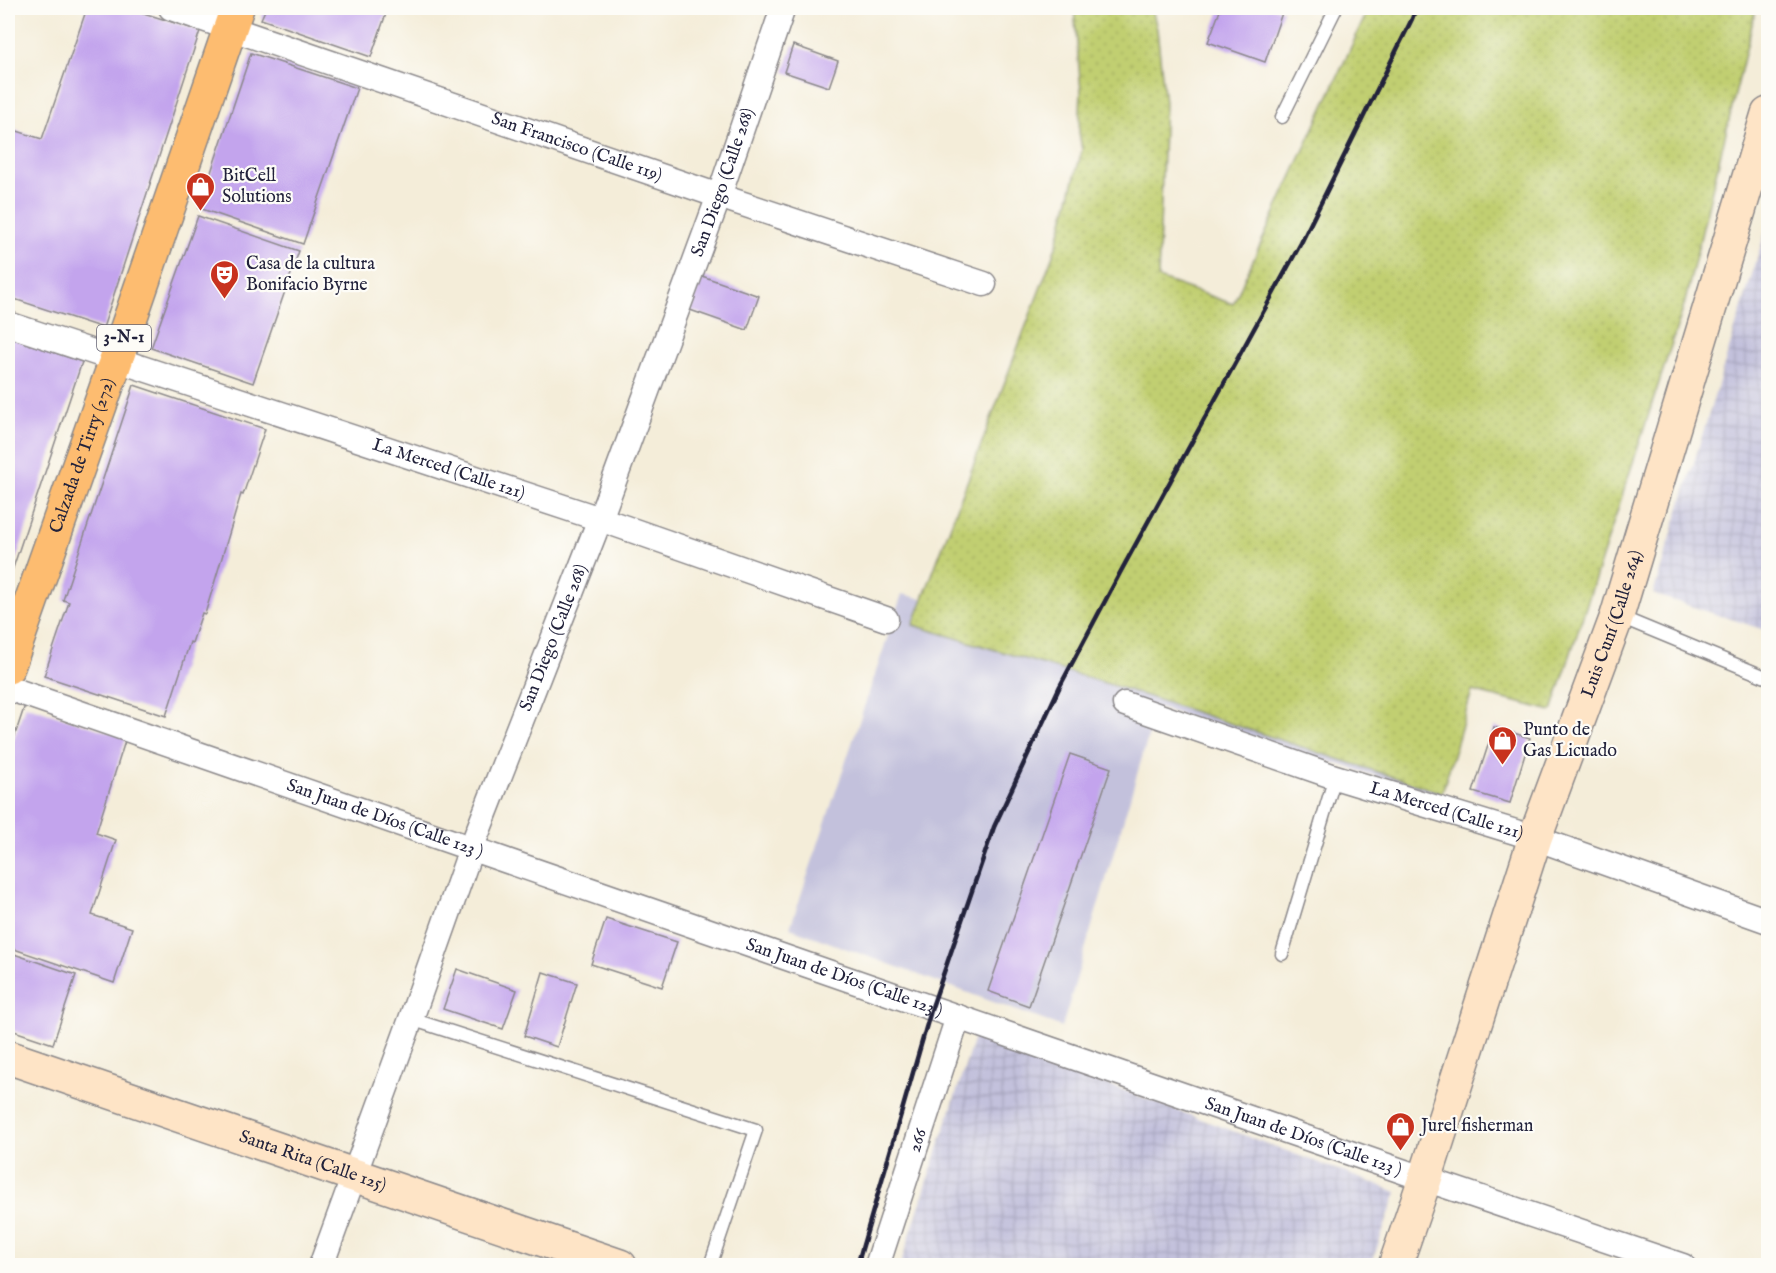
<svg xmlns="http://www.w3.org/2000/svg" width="1776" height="1273" font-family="'IM FELL English',serif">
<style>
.industrial{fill:url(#industrial-grid)}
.railway{fill:#c3c1dc}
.grass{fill:url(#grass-dots);stroke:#727856;stroke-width:1.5}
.building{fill:#c3a4ed}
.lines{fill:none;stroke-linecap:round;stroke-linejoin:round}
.lane-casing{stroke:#8b888a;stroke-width:15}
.street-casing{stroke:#8b888a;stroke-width:27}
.secondary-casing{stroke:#8b888a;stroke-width:36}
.primary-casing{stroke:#8b888a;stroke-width:36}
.lane{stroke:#fff;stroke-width:12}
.street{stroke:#fff;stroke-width:24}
.secondary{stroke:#fee4c6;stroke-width:33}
.primary{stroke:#fdbc70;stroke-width:33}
.rail{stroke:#22223b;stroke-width:4.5}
.labels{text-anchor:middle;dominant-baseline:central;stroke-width:4.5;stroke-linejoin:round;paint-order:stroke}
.shield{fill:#fdfcf7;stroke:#646373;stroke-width:1.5}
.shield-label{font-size:16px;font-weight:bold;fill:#22223b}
.street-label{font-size:18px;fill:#22223b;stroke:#fdfcf7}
.poi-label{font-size:18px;fill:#22223b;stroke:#fdfcf7;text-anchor:start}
</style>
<defs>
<pattern id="industrial-grid" width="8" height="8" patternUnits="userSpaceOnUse" patternTransform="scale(1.5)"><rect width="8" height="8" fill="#c3c1dc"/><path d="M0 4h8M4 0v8" fill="none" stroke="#a7a6be"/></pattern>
<pattern id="grass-dots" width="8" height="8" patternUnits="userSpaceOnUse" patternTransform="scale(1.5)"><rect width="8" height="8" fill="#c1cf71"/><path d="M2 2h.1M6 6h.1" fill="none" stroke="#a6b163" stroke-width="1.8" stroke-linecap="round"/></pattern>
</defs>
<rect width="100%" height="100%" fill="#fdfcf7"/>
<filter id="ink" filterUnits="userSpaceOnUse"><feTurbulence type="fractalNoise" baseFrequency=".0167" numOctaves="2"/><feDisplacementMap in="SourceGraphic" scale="12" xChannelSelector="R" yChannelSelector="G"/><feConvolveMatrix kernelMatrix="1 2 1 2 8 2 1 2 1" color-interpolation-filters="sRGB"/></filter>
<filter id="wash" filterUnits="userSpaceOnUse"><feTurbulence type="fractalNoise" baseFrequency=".008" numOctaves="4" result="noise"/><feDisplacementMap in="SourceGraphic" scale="24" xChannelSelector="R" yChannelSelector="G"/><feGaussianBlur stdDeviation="1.35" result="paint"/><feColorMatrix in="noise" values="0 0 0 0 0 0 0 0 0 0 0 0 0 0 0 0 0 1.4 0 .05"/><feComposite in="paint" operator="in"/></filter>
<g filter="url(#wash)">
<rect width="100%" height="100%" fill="#f4edd9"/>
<g class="industrial">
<polygon points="1768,223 1768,631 1653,594"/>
<polygon points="975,1035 1397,1192 1371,1265 900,1266"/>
</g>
<polygon class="railway" points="1369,8 1756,8 1684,306 1552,711 1472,691 1442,793 1436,795 1157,707 1062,1027 790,928 902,594 923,599 1057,244 1233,304"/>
<polygon class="grass" points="1074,8 1152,8 1157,29 1165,103 1158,278 1233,304 1369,8 1756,8 1684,306 1552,711 1472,691 1442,793 1128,690 913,625 1057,244 1082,150 1079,132 1081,92"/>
<g id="blocks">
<g class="building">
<polygon points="87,8 128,8 200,31 103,328 8,297 8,128 42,139"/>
<polygon points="266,8 388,8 371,57 261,19"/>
<polygon points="1221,8 1276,8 1283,10 1265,62 1208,42"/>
<polygon points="793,45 838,61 829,87 784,72"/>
<polygon points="251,53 357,88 303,244 199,208"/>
<polygon points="198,216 299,251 253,383 151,348"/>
<polygon points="702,276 759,296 747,330 690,310"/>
<polygon points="8,337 82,362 8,583"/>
<polygon points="134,385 265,429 243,495 241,494 205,614 202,613 192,643 190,642 166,716 44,676 69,602 63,600"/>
<polygon points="25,705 126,738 96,833 116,840 92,915 132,928 114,983 8,947 8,756"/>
<polygon points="1494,727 1530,738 1510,803 1473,792"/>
<polygon points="1070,754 1111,768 1029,1006 988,991"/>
<polygon points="606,919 677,942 662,987 591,964"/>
<polygon points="8,952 76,975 53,1044 8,1029"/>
<polygon points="457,969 517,990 503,1029 443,1009"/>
<polygon points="543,972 577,983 557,1047 524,1036"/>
</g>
</g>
</g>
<g filter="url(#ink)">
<use href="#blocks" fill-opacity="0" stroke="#8b888a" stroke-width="1.5"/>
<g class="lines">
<defs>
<g id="lane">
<polyline points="1282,117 1336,8"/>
<polyline points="1618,616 1768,678"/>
<polyline points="1282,954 1335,777"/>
<polyline points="411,1019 756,1130 710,1266"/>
</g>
<g id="street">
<path id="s1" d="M171,8L719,196L984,284"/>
<path id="s2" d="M8,324L600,519L886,619"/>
<path id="s3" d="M8,688L1425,1179L1683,1266"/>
<path id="s4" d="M1125,704L1335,777L1535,838L1768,921"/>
<path id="s5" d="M321,1266L411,1019L471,849L600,519L719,196L783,8"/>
<path id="s6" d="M877,1266L958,1017"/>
</g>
<g id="secondary">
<path id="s7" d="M8,1057L620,1266"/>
<path id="s8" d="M1395,1266L1425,1179L1535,838L1617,616L1768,114"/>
</g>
<g id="primary">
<path id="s9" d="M8,667L116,360L237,8"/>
</g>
</defs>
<use href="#lane" class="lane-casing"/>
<use href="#street" class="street-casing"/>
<use href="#secondary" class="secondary-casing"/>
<use href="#primary" class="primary-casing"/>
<use href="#lane" class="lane"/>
<use href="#street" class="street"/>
<use href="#secondary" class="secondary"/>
<use href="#primary" class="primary"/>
<polyline class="rail" points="857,1266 932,1007 994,827 1060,686 1121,571 1301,243 1412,19 1416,8"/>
</g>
</g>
<defs>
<symbol id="shop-pin" viewBox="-11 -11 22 30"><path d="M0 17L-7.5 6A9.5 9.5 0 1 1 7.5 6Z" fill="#c8321e" stroke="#fdfcf7"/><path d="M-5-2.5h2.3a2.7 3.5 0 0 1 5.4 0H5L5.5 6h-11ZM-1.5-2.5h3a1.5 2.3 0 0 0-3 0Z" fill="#fff"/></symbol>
<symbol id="theatre-pin" viewBox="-11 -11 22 30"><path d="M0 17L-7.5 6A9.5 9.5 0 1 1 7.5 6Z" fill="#c8321e" stroke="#fdfcf7"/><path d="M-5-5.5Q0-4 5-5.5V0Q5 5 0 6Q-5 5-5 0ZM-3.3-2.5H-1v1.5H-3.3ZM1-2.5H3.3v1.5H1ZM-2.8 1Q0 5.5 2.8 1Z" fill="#fff"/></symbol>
</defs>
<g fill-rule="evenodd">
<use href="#shop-pin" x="184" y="170" width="33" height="45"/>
<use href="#theatre-pin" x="208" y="258" width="33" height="45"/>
<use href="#shop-pin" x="1486" y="724" width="33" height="45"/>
<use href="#shop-pin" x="1384" y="1110" width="33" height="45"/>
</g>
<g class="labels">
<rect class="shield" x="97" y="325" width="54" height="26" rx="4.5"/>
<g class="shield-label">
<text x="124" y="338">3-N-1</text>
</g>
<g class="street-label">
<text stroke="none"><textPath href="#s1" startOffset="429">San Francisco (Calle 119)</textPath></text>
<text stroke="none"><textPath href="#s5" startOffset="1156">San Diego (Calle 268)</textPath></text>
<text stroke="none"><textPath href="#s9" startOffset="224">Calzada de Tirry (272)</textPath></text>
<text stroke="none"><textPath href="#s2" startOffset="464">La Merced (Calle 121)</textPath></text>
<text stroke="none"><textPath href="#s8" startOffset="678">Luis Cuní (Calle 264)</textPath></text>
<text stroke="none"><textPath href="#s5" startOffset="670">San Diego (Calle 268)</textPath></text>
<text stroke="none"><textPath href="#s4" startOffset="339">La Merced (Calle 121)</textPath></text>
<text stroke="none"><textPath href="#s3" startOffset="399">San Juan de Díos (Calle 123 )</textPath></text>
<text stroke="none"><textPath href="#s3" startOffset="885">San Juan de Díos (Calle 123 )</textPath></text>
<text stroke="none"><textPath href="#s3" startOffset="1371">San Juan de Díos (Calle 123 )</textPath></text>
<text stroke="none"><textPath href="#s6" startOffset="132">266</textPath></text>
<text stroke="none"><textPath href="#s7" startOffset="322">Santa Rita (Calle 125)</textPath></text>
</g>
<g class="poi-label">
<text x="222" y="176">BitCell<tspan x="222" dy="21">Solutions</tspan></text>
<text x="246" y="264">Casa de la cultura<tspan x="246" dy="21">Bonifacio Byrne</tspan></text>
<text x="1523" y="730">Punto de<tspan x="1523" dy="21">Gas Licuado</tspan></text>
<text x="1421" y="1126">Jurel fisherman</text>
</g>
</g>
<rect width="1776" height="1273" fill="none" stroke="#fdfcf7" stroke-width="30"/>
</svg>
